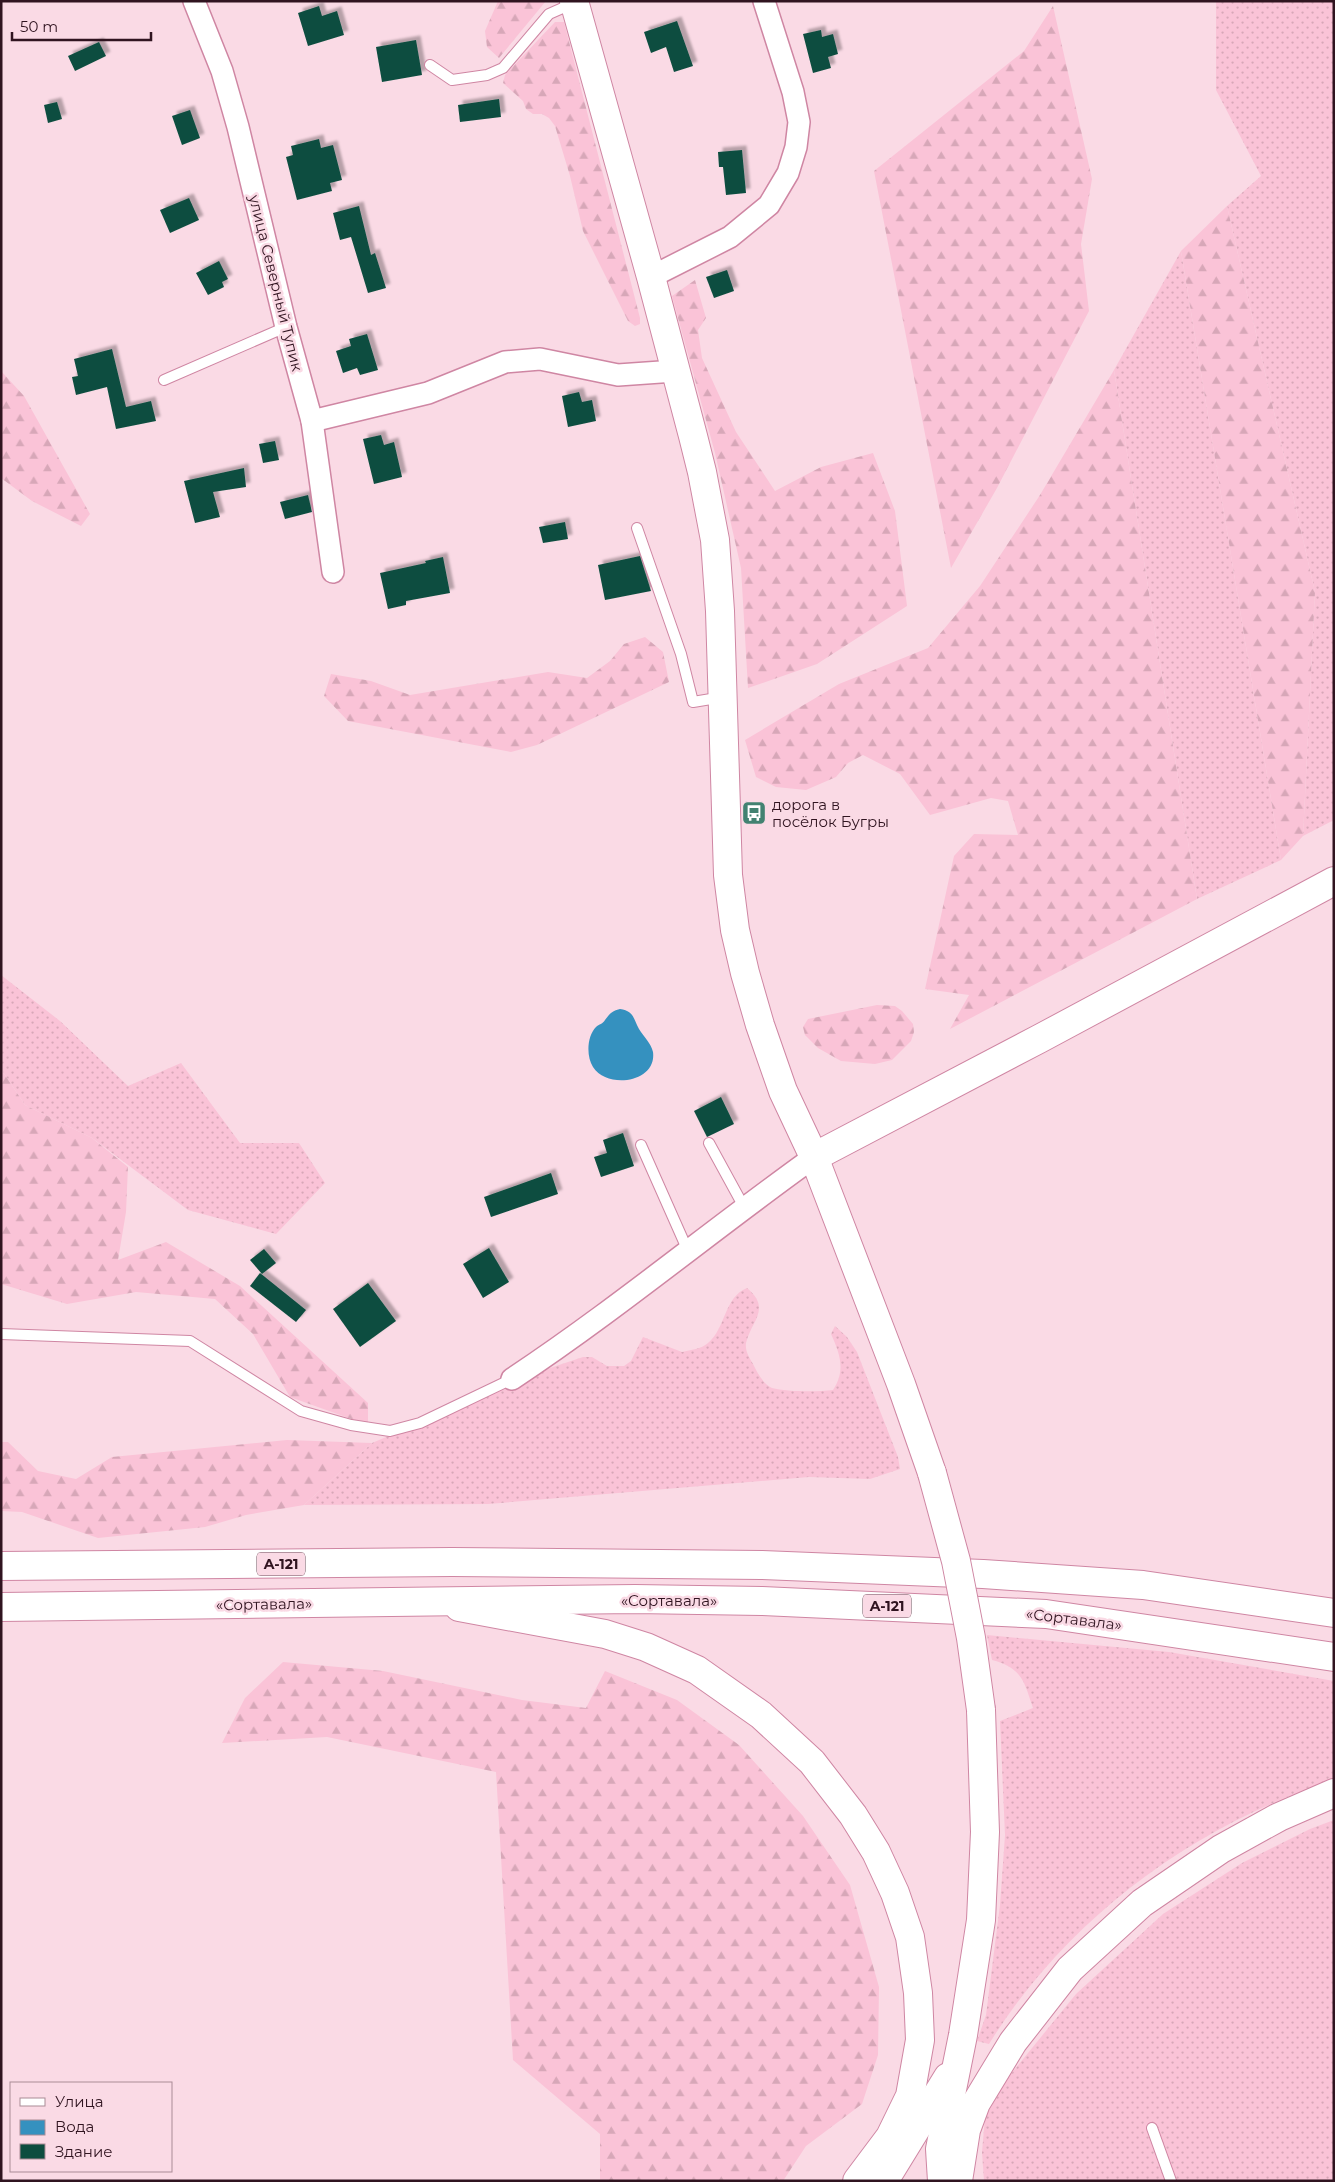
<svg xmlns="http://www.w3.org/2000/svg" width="1335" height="2182" font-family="Montserrat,sans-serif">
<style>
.grass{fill:url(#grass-dots)}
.forest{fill:url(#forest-firs)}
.water{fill:#3591bf}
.building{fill:#0d4d3f;filter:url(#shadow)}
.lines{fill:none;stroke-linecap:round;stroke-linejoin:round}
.service-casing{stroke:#cf86a3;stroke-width:12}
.minor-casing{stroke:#cf86a3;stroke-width:24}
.secondary-casing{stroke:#cf86a3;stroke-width:30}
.trunk-casing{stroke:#cf86a3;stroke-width:30}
.service{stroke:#fff;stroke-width:10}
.minor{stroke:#fff;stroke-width:21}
.secondary{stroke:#fff;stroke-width:28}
.trunk{stroke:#fff;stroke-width:28}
.secondary-bridge-casing{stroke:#cf86a3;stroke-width:30;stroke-linecap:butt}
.secondary-bridge{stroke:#fff;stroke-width:28}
.labels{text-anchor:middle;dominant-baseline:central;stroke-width:5;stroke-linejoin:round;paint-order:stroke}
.shield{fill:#fadae5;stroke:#6d4f5b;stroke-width:1}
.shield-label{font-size:14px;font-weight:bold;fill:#301420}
.street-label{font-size:15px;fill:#301420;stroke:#fadae5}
.poi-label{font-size:15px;fill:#301420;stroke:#fadae5;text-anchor:start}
</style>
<defs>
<pattern id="grass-dots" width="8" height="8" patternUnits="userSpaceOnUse" patternTransform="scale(1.25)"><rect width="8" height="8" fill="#fac3d7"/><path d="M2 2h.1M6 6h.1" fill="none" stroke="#d7a7b8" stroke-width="1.8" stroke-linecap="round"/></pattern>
<pattern id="forest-firs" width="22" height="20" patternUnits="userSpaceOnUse" patternTransform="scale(1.25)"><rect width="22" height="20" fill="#fac3d7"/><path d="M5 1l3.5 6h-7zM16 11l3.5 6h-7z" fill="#d7a7b8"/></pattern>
<filter id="shadow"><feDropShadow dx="4.5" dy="-4.5" stdDeviation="1" flood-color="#0004"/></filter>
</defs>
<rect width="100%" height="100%" fill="#fadae5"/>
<g class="grass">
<polygon points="1216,1 1334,1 1334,820 1303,836 1315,592 1227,206 1261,176 1216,90"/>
<polygon points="1181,251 1281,860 1197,899 1114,370"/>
<polygon points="1,975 60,1021 128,1086 181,1063 240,1143 299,1143 325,1183 276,1234 188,1210 92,1138 25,1105 1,1069"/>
<path d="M747,1288C772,1309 751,1321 746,1343C745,1351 749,1357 753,1364C757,1372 763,1384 772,1388C787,1392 818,1392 833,1390C846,1370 840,1354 831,1334L835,1326L847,1337L857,1352L898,1457L900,1469L870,1479L809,1477L488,1504L304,1505L372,1443L550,1368L583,1357H592L607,1366H624L631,1361L643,1337L682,1352C691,1350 701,1349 708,1343C726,1328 724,1297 747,1288Z"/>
<path d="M987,1635L1169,1652L1334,1681V1780C1194,1825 1067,1918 989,2044L977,2041L986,2015L1000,1905L1005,1835L1000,1721L1033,1708C1024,1681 1022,1668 992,1660Z"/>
<polygon points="1334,1820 1334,2181 984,2181 982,2152 985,2118 1006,2080 1076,1994 1163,1914 1242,1863 1310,1829"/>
</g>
<g class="forest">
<polygon points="498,1 546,1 499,58 487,47 485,31"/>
<polygon points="1053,6 1092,179 1081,244 1089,311 997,488 951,568 874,171 1024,51"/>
<polygon points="555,22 564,22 640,318 640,324 635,326 628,321 583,231 570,176 555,126 549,118 542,114 533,114 526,109 523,101 503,83 505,75"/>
<polygon points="1227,206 1315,592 1303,836 1281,860 1181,251"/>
<polygon points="695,280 706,318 698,330 702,358 736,432 775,491 821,467 873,453 895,511 907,606 817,664 748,688 741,568 715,453 672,296"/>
<polygon points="1114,370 1197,899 950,1029 969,995 925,989 954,856 974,834 1018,835 1008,801 991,798 930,815 900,774 863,755 848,763 836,777 806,790 776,787 756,777 745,740 839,684 928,648 980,586 1040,495"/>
<polygon points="1,371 24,396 90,514 81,526 32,501 1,478"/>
<polygon points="645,637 663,652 669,682 537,745 511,752 348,721 324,696 331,674 371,681 410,695 548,672 587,678 610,661 624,644"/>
<polygon points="877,1005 895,1006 902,1011 913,1024 914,1032 911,1041 892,1060 875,1064 841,1061 818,1048 805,1035 803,1027 808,1019"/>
<polygon points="1,1069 25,1105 92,1138 128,1167 126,1212 118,1260 166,1242 240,1286 368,1403 368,1425 290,1397 253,1334 215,1299 136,1292 67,1304 1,1284"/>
<polygon points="287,1440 372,1443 304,1505 246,1515 205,1527 98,1538 22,1512 1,1511 1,1442 8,1442 38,1471 76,1479 112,1457"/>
<polygon points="283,1662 383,1671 522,1700 586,1708 605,1671 677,1700 739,1745 803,1816 850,1885 879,1987 878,2055 862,2104 806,2146 783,2181 600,2181 600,2134 513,2060 496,1772 327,1737 222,1743 245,1698"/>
</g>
<path class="water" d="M620,1009C634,1011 633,1018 639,1029C644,1037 651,1043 653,1052C657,1082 608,1090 593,1067C586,1056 587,1036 596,1027C599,1024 603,1024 605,1020C610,1014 611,1011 620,1009Z"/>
<g class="building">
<polygon points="319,6 322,16 337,11 344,35 308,46 298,13"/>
<polygon points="677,21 693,66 674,72 666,47 651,53 644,32"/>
<polygon points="821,30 822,37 833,34 838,54 828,57 831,68 813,73 803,34"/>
<polygon points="416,40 422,75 382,82 376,47"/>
<polygon points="99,42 106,56 75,71 68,56"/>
<polygon points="499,99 501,117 460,122 458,105"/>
<polygon points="57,102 62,119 48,123 44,105"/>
<polygon points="190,110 200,138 182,145 172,116"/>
<polygon points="319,139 321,148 333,145 342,180 330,183 332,191 297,200 286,157 293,155 291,146"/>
<polygon points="742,150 746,193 726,195 723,167 719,167 718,152"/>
<polygon points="189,198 199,220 170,233 160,210"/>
<polygon points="359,206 371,255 375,253 386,288 368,293 351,237 340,240 333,213"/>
<polygon points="219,261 228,279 222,282 224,287 208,295 196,273"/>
<polygon points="727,270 734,291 714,298 706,277"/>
<polygon points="367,334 378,370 360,375 357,368 343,373 336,351 351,346 349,339"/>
<polygon points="112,349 126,407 151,401 156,421 116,429 107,387 76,395 72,377 78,376 74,359"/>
<polygon points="579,392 582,402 592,400 596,421 568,427 562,396"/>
<polygon points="381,435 384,445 394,442 402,477 374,484 363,439"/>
<polygon points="275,441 279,460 263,463 259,444"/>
<polygon points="244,468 246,487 213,492 220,517 195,523 184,481"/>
<polygon points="308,495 312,512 285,519 280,502"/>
<polygon points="565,522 568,539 543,543 539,527"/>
<polygon points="640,556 651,591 605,600 598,565"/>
<polygon points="443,557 450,593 406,601 406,605 388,609 380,573 426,563 425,561"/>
<polygon points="721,1097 734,1124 707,1137 694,1111"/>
<polygon points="623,1133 634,1166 601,1177 594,1157 607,1153 603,1140"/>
<polygon points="551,1173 558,1194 491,1217 484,1197"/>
<polygon points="489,1248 509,1282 483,1298 463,1264"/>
<polygon points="264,1249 276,1263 262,1274 250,1260"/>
<polygon points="260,1273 306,1310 296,1322 250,1286"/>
<polygon points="368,1283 396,1321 360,1347 333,1309"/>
</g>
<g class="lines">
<defs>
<g id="service">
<polyline points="430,65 452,80 487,75 503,68 549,14 574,3"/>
<polyline points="164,380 286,327"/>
<polyline points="637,528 681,654 693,702 723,697"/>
<polyline points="709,1143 744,1207"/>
<polyline points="641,1145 688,1251"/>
<polyline points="1,1334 190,1341 301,1411 351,1425 390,1431 420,1423 512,1379"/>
<polyline points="1152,2128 1171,2181"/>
</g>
<g id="minor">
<polyline points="194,1 222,71 238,127 286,327 312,421 333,572"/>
<polyline points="651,277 730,237 769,205 788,173 796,147 799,122 793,92 764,1"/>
<polyline points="312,421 428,393 505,362 540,359 618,375 675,371"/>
<path d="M512,1379C616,1310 712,1230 814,1157"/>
</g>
<g id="secondary">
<polyline points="574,1 651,277 693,436 702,472 715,540 720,611 728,875 735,930 745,973 760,1025 783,1091 814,1157 901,1384 932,1473"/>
<polyline points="814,1157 1039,1039 1334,881"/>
<polyline points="459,1607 605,1634 646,1647 697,1670 761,1715 812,1762 853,1815 876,1852 895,1893 910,1937 918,1993 920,2040 910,2096 890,2137 857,2181"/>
<polyline points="884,2181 948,2077"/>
<polyline points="942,2181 940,2149 963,2035 981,1920 985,1832 981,1710"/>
<polyline points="958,2181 966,2130 976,2103 1013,2042 1070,1969 1142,1903 1221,1849 1279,1817 1334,1793"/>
</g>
<g id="trunk">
<polyline points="1,1566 452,1562 762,1565 983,1574 1143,1585 1334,1613"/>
<polyline points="1,1607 635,1599 762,1601 1046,1614 1334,1657"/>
</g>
</defs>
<use href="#service" class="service-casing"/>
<use href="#minor" class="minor-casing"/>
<use href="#secondary" class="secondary-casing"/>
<use href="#trunk" class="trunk-casing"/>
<use href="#service" class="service"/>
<use href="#minor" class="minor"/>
<use href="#secondary" class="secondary"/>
<use href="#trunk" class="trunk"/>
<defs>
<polyline id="secondary-bridge" points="932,1473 956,1561 971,1638 981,1710"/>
</defs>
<use href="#secondary-bridge" class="secondary-bridge-casing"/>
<use href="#secondary-bridge" class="secondary-bridge"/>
</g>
<defs>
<symbol id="bus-square" viewBox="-11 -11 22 22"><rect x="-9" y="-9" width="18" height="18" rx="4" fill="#428271" stroke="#fadae5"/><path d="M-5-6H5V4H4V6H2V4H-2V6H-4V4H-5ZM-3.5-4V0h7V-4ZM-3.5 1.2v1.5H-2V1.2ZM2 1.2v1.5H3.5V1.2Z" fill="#fff"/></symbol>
</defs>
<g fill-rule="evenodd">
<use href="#bus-square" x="740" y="799" width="28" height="28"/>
</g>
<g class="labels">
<g class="shield">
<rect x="257" y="1552.5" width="48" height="23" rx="4"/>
<rect x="863" y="1594.5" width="48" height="23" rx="4"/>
</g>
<g class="shield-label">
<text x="281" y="1564">А-121</text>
<text x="887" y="1606">А-121</text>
</g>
<g class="street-label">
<text transform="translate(276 283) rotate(76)">улица Северный Тупик</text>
<text x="669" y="1600">«Сортавала»</text>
<text transform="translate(264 1604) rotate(-1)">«Сортавала»</text>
<text transform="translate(1074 1619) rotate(7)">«Сортавала»</text>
</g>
<g class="poi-label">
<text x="772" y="804">дорога в<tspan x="772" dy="17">посёлок Бугры</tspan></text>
</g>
</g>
<rect width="1335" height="2182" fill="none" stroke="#301420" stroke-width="5"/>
<rect x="10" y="2082" width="162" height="90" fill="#fadae5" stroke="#a98b96"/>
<rect x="20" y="2098" width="25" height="8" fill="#ffffff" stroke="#a98b96"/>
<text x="55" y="2107" font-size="15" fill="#301420">Улица</text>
<rect x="20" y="2120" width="25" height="15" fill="#3591bf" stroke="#a98b96"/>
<text x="55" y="2132" font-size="15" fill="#301420">Вода</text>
<rect x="20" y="2144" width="25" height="15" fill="#0d4d3f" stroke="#a98b96"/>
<text x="55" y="2157" font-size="15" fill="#301420">Здание</text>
<path d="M12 32v8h139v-8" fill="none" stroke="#301420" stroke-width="2.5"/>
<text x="20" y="32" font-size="15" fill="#301420" stroke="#fadae5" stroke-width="4" paint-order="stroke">50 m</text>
</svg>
